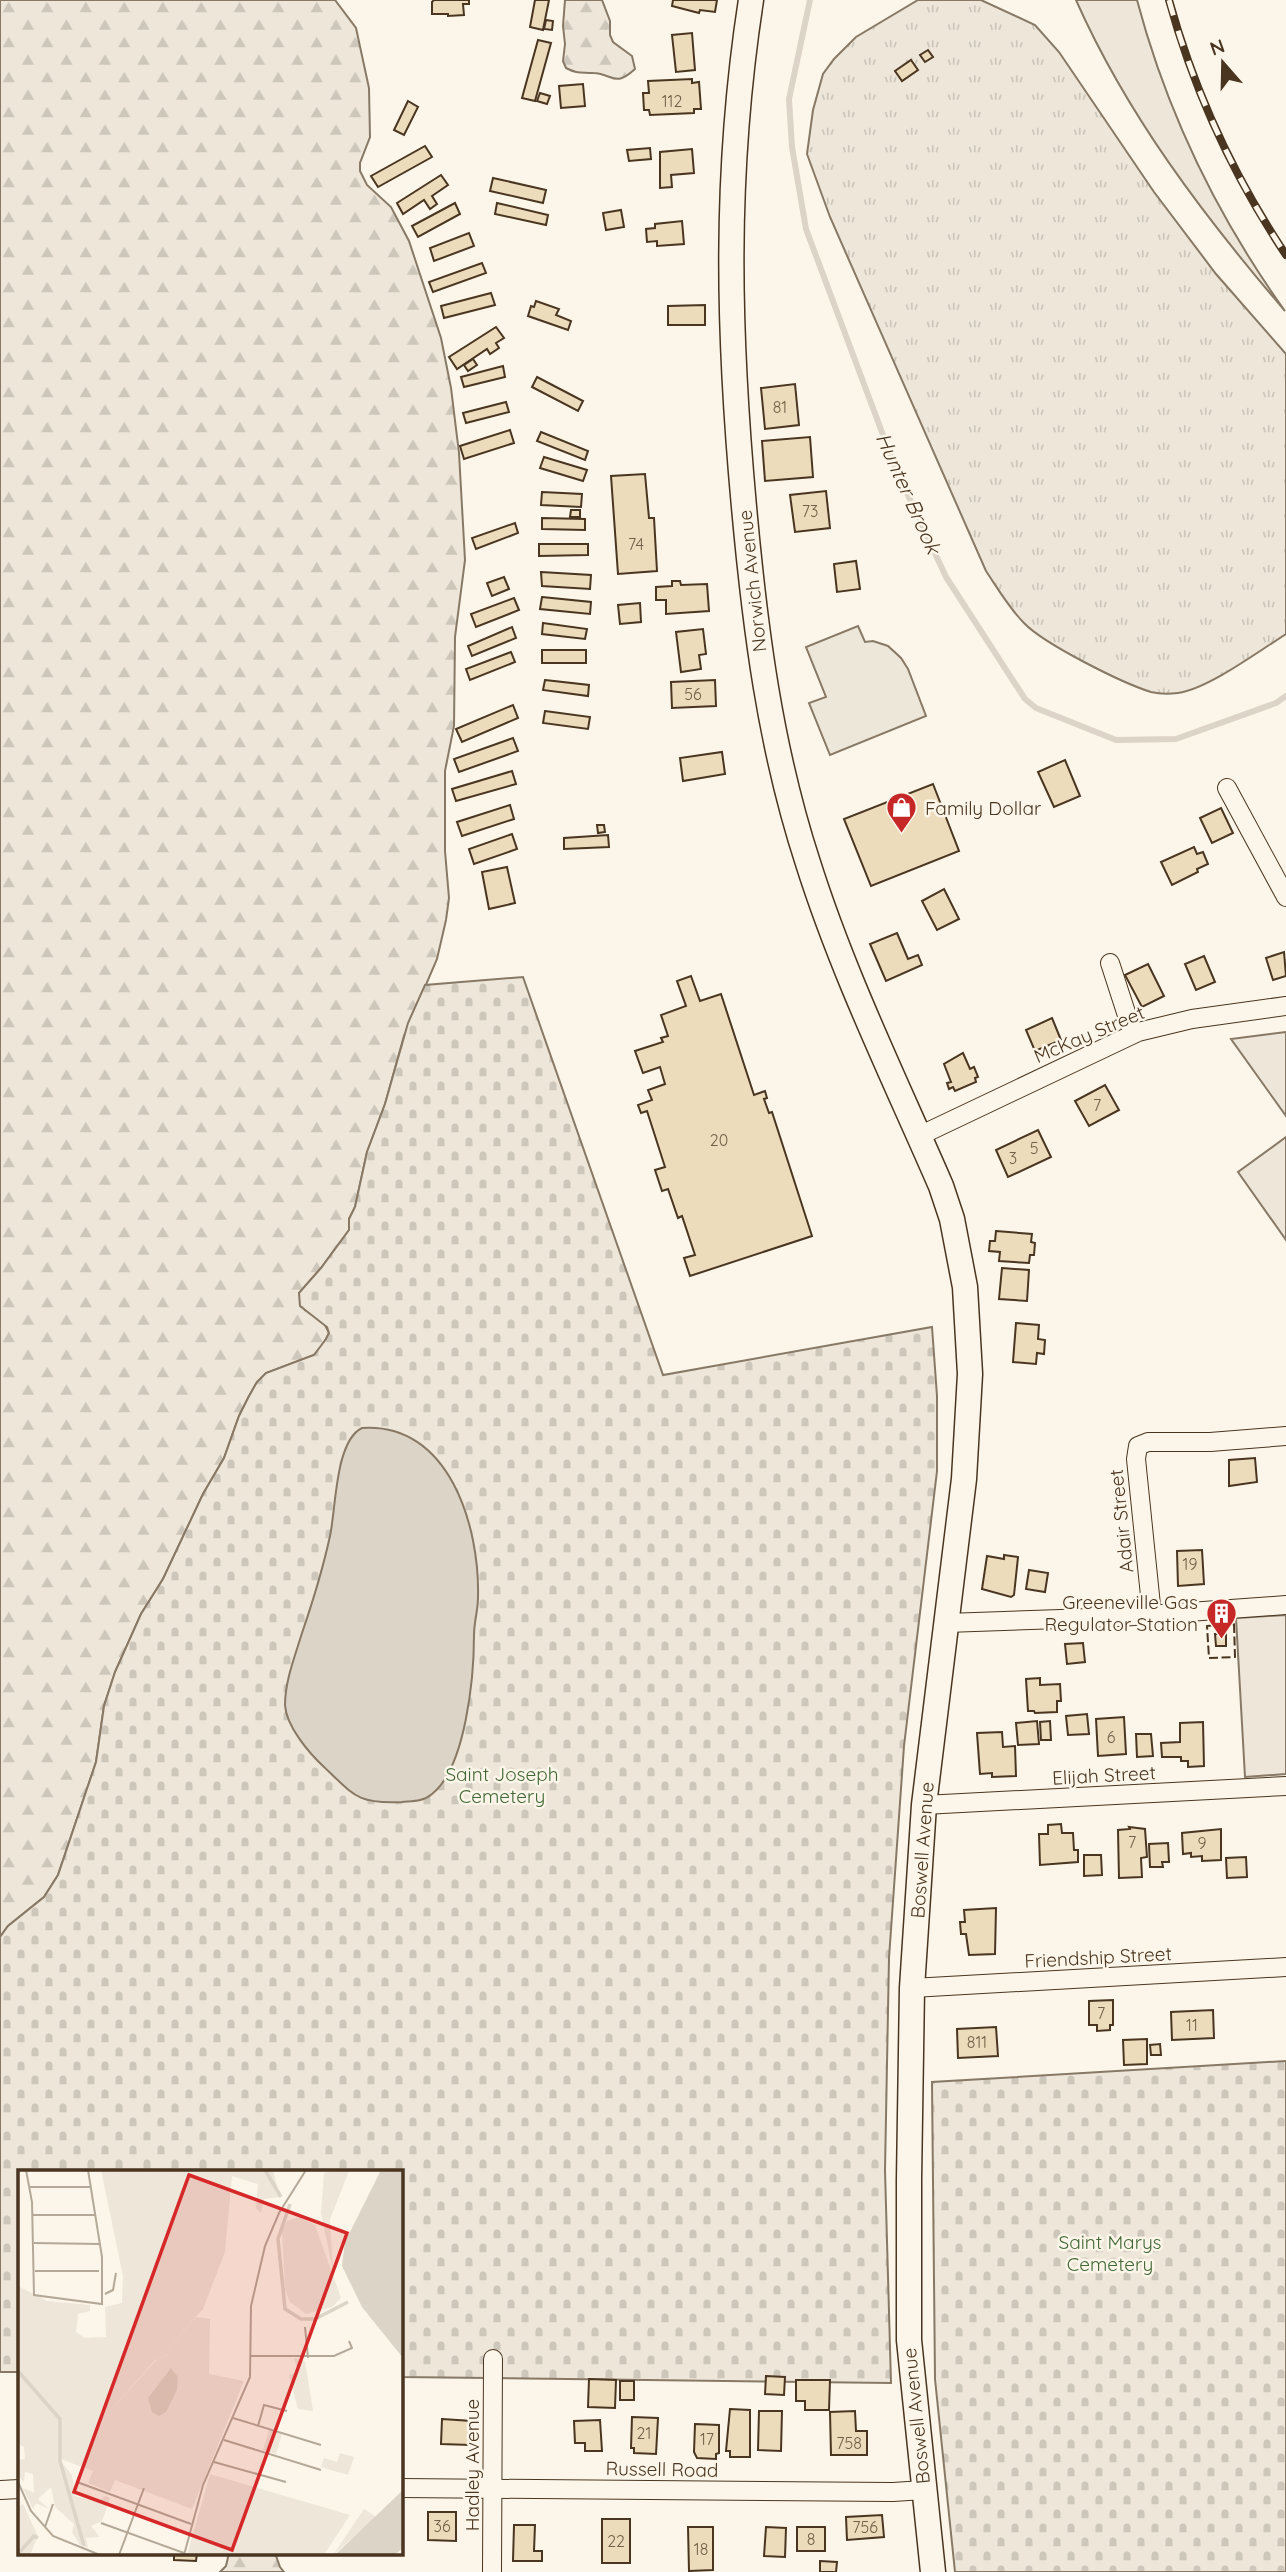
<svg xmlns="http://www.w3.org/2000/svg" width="1286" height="2572" font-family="Quicksand,sans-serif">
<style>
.grass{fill:url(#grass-tufts);stroke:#887966;stroke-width:2}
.forest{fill:url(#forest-firs);stroke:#887966;stroke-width:2}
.cemetery{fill:url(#cemetery-stones);stroke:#887966;stroke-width:2}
.green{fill:#ede6d9;stroke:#887966;stroke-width:2}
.parking{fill:#ede7d9;stroke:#887966;stroke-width:2}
.water{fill:#dcd4c6;stroke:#887966;stroke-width:2}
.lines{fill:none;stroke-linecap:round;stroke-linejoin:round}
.stream{stroke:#dcd4c6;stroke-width:6}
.building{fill:#ecdcbc;stroke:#4a3520;stroke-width:2}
.minor-casing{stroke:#4a3520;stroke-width:20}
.secondary-casing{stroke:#4a3520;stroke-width:27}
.minor{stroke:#fbf6e9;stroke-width:18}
.secondary{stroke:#fbf6e9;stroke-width:24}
.rail-casing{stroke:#4a3520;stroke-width:8}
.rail{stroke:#fbf6e9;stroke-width:5;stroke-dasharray:16;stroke-linecap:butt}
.fence{stroke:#4a3520;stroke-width:2;stroke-dasharray:9 3.5;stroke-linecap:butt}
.labels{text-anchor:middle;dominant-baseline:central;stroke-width:5;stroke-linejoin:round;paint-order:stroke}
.number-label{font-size:16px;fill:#725f47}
.street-label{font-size:19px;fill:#4a3520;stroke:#fbf6e9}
.poi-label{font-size:19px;fill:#4a3520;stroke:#fbf6e9;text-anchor:start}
.park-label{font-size:19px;fill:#436837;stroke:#fbf6e9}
.water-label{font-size:21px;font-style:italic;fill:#4a3520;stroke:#fbf6e9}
.inset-river{fill:none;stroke:#dcd4c6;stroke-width:3.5}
.inset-road{fill:none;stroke:#b4a999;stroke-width:2}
.view{fill:#d62828;fill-opacity:0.15;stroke:#d62828;stroke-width:3.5}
.inset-edge{fill:none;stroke:#4a3520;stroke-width:3.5}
</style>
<defs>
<pattern id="grass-tufts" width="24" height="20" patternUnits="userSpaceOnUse" patternTransform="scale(1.75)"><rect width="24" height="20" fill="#ede6d9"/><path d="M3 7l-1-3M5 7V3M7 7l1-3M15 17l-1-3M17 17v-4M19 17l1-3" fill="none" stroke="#cdc6ba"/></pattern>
<pattern id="forest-firs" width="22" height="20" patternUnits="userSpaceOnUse" patternTransform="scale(1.75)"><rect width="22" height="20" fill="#ede6d9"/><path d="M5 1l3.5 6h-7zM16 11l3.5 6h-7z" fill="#cdc6ba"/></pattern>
<pattern id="cemetery-stones" width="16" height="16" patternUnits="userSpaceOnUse" patternTransform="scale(1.75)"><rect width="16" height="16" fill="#ede6d9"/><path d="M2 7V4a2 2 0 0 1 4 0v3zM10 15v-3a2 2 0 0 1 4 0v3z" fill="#cdc6ba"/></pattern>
</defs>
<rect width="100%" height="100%" fill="#fbf6e9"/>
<path class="grass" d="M918,0H981L1035,25L1059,52L1154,192L1216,274L1286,354V634C1259,651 1208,689 1178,693C1170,694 1159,694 1151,692C1122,683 1044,644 1024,623C1009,608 998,589 986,571L830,217L807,154L813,110L823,74L834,59L856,37Z"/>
<g class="forest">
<polygon points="0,0 335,0 356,28 369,88 370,137 360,163 360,171 367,185 391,207 409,241 441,338 451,388 459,453 465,560 455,637 454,726 445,771 445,851 449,898 446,920 437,959 404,1036 385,1104 367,1152 355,1207 349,1219 349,1230 321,1268 299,1293 305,1310 323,1321 329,1333 323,1345 314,1355 266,1373 257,1382 248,1398 239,1416 224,1458 203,1494 163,1579 141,1614 115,1672 104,1706 96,1762 58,1875 44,1897 8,1926 0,1937"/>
<path d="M565,0H602L610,21V35L613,42L632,56L635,69C614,88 614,74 593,73C582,72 577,74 566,68L563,61L565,44L563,26Z"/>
<polygon points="229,2553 275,2553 280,2567 284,2572 220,2572 226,2566"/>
</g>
<g class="cemetery">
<polygon points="523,977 663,1375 932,1327 937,1396 937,1471 904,1746 889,1958 885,2170 891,2383 401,2377 401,2171 19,2171 19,2372 0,2372 0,1937 8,1926 44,1897 58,1875 96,1762 104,1706 115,1672 141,1614 163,1579 203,1494 224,1458 239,1416 248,1398 257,1382 266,1373 314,1355 326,1339 329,1333 327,1327 300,1306 299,1293 321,1268 349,1230 349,1219 355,1207 367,1152 385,1104 408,1023 425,985"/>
<polygon points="1286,2061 1286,2572 955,2572 935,2379 932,2082"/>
</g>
<g class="green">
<path d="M1076,0H1137C1167,113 1217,216 1285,311C1203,215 1127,115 1076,0Z"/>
<polygon points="1286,1032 1286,1116 1231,1039"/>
<polygon points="1286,1137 1286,1240 1238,1172"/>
<polygon points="1286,1615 1286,1774 1245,1777 1236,1618"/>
</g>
<polygon class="parking" points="858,626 865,642 873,641 888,646 901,658 908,669 926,716 830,755 809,703 826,697 806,647"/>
<path class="water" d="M362,1428C449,1422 480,1526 478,1598C478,1610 474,1622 474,1635C474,1676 466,1767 432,1794C423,1802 412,1801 402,1802C357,1804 355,1796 324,1767C309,1753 286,1726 285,1705C285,1681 295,1656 302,1633C313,1601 323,1568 330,1536C336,1509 335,1441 362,1428Z"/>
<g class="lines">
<polyline class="stream" points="810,0 789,99 792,147 806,229 895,467 946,577 1025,699 1036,708 1116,740 1176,739 1276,703 1286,696"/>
</g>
<g class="building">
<polygon points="434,0 469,0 469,4 463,4 464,15 448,16 448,14 432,14 432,2"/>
<polygon points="535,0 549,0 543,30 530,27"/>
<polygon points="673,0 717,0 715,12 700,10 699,13 672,6"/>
<polygon points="546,20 553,21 552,30 544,29"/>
<polygon points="692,33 695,70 676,72 672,35"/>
<polygon points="538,40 551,43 535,101 522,98"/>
<polygon points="928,50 933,57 925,62 920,55"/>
<polygon points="911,60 918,70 902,81 895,71"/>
<polygon points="692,79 692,83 699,82 701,109 694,109 694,113 650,115 649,110 644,110 643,93 649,93 648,81"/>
<polygon points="583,84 585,106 561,108 559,86"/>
<polygon points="540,93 550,96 547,104 537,101"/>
<polygon points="408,101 418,107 404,135 394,130"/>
<polygon points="425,146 432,157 378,187 371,176"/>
<polygon points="650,148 651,159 629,161 627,150"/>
<polygon points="692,149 694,173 671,175 672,187 660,188 660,152"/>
<polygon points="441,175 448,185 432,196 437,204 430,209 424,200 403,214 397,203"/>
<polygon points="493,178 546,190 543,203 490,191"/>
<polygon points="455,203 460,214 418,237 412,226"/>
<polygon points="497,203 548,215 546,225 495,214"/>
<polygon points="621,210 624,227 606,230 603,213"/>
<polygon points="682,221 684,244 657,246 657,241 647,242 646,229 655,228 655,224"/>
<polygon points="469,233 474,246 434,261 430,248"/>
<polygon points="482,263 486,273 433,292 429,282"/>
<polygon points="491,293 495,305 444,318 441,306"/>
<polygon points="536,301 559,309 556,315 571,321 568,330 528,316 531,306 534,307"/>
<polygon points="705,305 705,325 668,325 668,306"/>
<polygon points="496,327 504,338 496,343 499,348 490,354 487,349 457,369 449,357"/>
<polygon points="473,359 477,365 468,371 464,365"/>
<polygon points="503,366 505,377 464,387 461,377"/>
<polygon points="537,377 583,401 578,411 532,387"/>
<polygon points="795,384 799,425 765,429 761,388"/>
<polygon points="506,402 509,412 466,423 463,413"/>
<polygon points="510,430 514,443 464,459 460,446"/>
<polygon points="541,432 588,451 585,460 537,441"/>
<polygon points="810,437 813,477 765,481 762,441"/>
<polygon points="544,457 587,470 583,481 540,468"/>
<polygon points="645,474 649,518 654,518 657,571 618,574 611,476"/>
<polygon points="826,491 830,528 795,532 790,495"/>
<polygon points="542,492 582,494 581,507 541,505"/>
<polygon points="571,510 580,510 580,517 570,517"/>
<polygon points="542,518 585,519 585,530 542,529"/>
<polygon points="515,523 518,533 476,549 472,538"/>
<polygon points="539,544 588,544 588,555 539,556"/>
<polygon points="856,561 860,589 837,592 834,564"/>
<polygon points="541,572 591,575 590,589 542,586"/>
<polygon points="504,577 509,589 492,596 487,583"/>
<polygon points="672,581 680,581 681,585 707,584 709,611 666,614 666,600 656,600 656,587 672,586"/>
<polygon points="542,597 591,602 590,614 540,609"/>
<polygon points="514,598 519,610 476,627 471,614"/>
<polygon points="640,603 641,622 620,624 618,605"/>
<polygon points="543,623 587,629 585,639 542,634"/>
<polygon points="512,627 516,638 472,656 468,646"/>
<polygon points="703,629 706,654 699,655 701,669 681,672 676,632"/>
<rect x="542" y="650" width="44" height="13"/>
<polygon points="511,652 515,662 470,680 466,669"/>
<polygon points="545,680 589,685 588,696 543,690"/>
<polygon points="715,680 716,706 672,708 671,682"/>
<polygon points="513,705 518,718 462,742 456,729"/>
<polygon points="545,711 590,717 588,729 543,723"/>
<polygon points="513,738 518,751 459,772 454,759"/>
<polygon points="722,752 725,774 683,781 680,758"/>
<polygon points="1065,760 1080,796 1054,807 1038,772"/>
<polygon points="512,771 516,784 456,801 452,789"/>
<polygon points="933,784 959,851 871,886 844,819"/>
<polygon points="510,805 514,819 462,836 457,822"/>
<polygon points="1221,808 1233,833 1212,843 1200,818"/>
<polygon points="597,825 604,825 605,832 598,833"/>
<polygon points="512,834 517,849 474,864 469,849"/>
<polygon points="608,835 609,847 564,849 564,838"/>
<polygon points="1194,847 1197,854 1203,852 1208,864 1197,869 1198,872 1172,885 1161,862"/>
<polygon points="507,867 515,903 489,909 482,872"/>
<polygon points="944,889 959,919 937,930 922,901"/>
<polygon points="897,933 908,959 918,955 922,965 886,981 870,944"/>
<polygon points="1284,952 1286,976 1273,980 1266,958"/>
<polygon points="1204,956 1215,982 1196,990 1185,964"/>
<polygon points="1148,964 1164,996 1142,1007 1125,975"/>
<polygon points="691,976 700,1001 721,994 754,1095 765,1091 767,1098 764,1099 769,1113 772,1112 812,1236 690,1276 684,1258 695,1255 682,1216 678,1218 668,1189 662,1191 655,1170 665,1167 647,1111 641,1113 638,1105 652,1100 648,1090 665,1084 660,1067 643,1073 635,1051 663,1042 661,1038 668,1036 661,1015 686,1006 677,981"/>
<polygon points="1052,1018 1061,1040 1035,1051 1026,1030"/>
<polygon points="963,1053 970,1069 974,1067 978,1077 975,1078 976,1082 955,1091 953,1087 949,1089 947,1083 951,1082 944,1064"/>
<polygon points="1105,1085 1119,1110 1089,1126 1075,1101"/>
<polygon points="1038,1130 1051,1157 1008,1177 996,1150"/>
<polygon points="996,1231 1032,1234 1031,1242 1035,1243 1034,1255 1030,1255 1029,1263 999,1261 1000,1252 989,1251 990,1241 995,1241"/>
<polygon points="1002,1268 1029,1270 1027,1301 999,1299"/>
<polygon points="1016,1323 1039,1325 1038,1339 1045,1340 1044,1354 1037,1353 1036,1364 1013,1362"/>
<polygon points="1255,1458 1257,1482 1229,1486 1229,1460"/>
<polygon points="1202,1550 1204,1584 1178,1586 1177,1551"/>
<polygon points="1004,1555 1018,1557 1014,1595 1011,1597 982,1589 987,1556 1004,1559"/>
<polygon points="1029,1570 1048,1573 1045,1592 1026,1589"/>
<polygon points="1215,1634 1226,1634 1226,1646 1216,1646"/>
<polygon points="1083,1643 1085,1662 1067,1664 1065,1644"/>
<polygon points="1040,1678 1040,1685 1060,1684 1061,1701 1057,1701 1057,1712 1035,1713 1034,1711 1028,1711 1026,1679"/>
<polygon points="1087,1714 1089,1734 1068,1735 1066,1716"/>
<polygon points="1124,1717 1126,1754 1098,1756 1096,1719"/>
<polygon points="1037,1721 1039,1744 1018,1745 1016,1723"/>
<polygon points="1050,1721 1051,1740 1041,1740 1040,1722"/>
<polygon points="1203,1722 1204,1766 1188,1767 1188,1761 1181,1761 1181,1757 1162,1757 1161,1743 1180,1742 1180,1723"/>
<polygon points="1002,1732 1003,1747 1015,1746 1016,1776 992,1777 992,1773 980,1774 977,1733"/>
<polygon points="1136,1734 1151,1734 1153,1756 1137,1757"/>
<polygon points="1061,1824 1062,1833 1073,1833 1074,1850 1078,1850 1078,1862 1040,1865 1039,1834 1048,1834 1048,1825"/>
<polygon points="1129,1827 1145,1829 1147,1857 1141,1858 1142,1877 1119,1878 1118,1830 1130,1829"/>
<polygon points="1221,1829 1221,1860 1202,1861 1202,1856 1191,1857 1191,1853 1183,1854 1182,1833"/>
<polygon points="1168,1843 1169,1862 1162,1862 1163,1867 1150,1867 1149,1844"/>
<polygon points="1084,1855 1101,1855 1102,1875 1084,1876"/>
<polygon points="1246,1857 1247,1877 1227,1878 1226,1858"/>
<polygon points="996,1908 995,1954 969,1955 966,1934 961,1934 960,1922 965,1922 964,1910"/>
<polygon points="1113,2000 1113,2025 1110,2025 1110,2030 1097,2031 1097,2025 1089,2025 1089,2001"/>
<polygon points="1213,2010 1214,2038 1172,2040 1171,2012"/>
<polygon points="996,2027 998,2056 958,2058 957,2029"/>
<polygon points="1147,2039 1147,2064 1124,2065 1123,2040"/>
<polygon points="1160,2044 1161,2055 1151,2055 1150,2045"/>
<polygon points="766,2376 785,2377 784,2395 765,2394"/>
<polygon points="589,2379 616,2380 615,2408 588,2407"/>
<polygon points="796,2380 830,2380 829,2410 805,2410 805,2401 796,2401"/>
<rect x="620" y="2381" width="14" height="19"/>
<polygon points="730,2409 750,2410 750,2457 730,2457 730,2451 726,2451"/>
<polygon points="759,2411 782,2411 781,2451 758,2450"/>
<polygon points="855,2411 856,2431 867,2431 867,2455 831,2455 830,2412"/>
<polygon points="632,2417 658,2418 656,2454 634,2453 634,2448 631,2448"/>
<polygon points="442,2419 472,2421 471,2445 441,2444"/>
<polygon points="600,2420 602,2451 585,2451 585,2443 575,2443 574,2421"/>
<polygon points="695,2424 719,2425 719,2453 716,2454 716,2459 697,2458 694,2452"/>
<polygon points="428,2512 456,2512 456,2541 428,2540"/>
<polygon points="882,2515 884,2537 847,2540 846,2517"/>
<rect x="602" y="2519" width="28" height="44"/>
<polygon points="514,2525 535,2525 534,2551 542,2551 542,2561 513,2561"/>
<polygon points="688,2527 713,2527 713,2570 689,2571"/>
<polygon points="766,2527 786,2528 785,2557 764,2556"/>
<rect x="797" y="2527" width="28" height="24"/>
<polygon points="174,2553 197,2553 196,2561 174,2560"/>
<polygon points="820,2561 837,2562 836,2572 820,2572"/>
</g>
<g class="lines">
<defs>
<g id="minor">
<polyline points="1227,788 1286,897"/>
<polyline points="1110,963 1133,1034"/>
<polyline points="919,1136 1138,1032 1192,1019 1286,1006"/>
<polyline points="1152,1615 1136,1459 1138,1446 1148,1442 1210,1442 1286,1436"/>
<polyline points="946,1623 1120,1617 1286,1605"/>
<polyline points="924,1805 1286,1786"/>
<polyline points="912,1988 1286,1967"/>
<polyline points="401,2488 893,2492 924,2490"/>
<polyline points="1,2490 19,2489"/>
<polyline points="492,2572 493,2359"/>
</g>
<path id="secondary" d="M751,0C724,175 728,332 744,507C755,628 770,747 808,863C843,974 895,1080 941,1186L952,1219L965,1287L970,1374L964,1479L924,1805L912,1988L909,2180V2340L933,2572"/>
</defs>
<use href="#minor" class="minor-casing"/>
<use href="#secondary" class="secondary-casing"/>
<use href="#minor" class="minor"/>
<use href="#secondary" class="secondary"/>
<defs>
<path id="rail" d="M1169,0C1194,91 1234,177 1286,255"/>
</defs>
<use href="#rail" class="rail-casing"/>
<use href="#rail" class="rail"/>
<polygon class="fence" points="1234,1624 1235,1657 1209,1658 1207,1626"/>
</g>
<defs>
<symbol id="shop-pin" viewBox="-11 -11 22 30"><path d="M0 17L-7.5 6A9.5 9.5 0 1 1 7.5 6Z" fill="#c62828" stroke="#fbf6e9"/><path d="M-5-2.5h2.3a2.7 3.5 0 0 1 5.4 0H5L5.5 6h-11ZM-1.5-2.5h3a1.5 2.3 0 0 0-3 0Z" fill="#fff"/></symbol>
<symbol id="building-pin" viewBox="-11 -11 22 30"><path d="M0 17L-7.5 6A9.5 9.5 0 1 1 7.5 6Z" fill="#c62828" stroke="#fbf6e9"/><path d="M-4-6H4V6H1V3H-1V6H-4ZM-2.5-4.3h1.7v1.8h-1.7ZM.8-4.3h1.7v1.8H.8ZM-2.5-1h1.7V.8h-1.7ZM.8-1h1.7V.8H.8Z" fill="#fff"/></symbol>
</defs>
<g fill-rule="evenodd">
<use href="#shop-pin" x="884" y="790" width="35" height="47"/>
<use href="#building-pin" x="1204" y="1596" width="35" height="47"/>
</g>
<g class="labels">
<g class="number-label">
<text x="672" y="101">112</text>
<text x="780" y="407">81</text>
<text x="810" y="511">73</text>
<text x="636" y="544">74</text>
<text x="693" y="694">56</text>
<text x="1097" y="1105">7</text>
<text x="719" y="1140">20</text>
<text x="1034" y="1148">5</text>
<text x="1013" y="1158">3</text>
<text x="1190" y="1564">19</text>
<text x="1111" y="1737">6</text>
<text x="1132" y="1842">7</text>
<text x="1202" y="1843">9</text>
<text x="1101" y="2013">7</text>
<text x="1192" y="2025">11</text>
<text x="977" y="2042">811</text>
<text x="644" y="2433">21</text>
<text x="707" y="2439">17</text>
<text x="849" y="2443">758</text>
<text x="442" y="2526">36</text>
<text x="865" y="2527">756</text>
<text x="811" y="2539">8</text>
<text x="616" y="2541">22</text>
<text x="701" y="2549">18</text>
</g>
<g class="street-label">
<text transform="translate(752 581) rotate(-96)">Norwich Avenue</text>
<text transform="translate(1089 1034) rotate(-23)">McKay Street</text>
<text transform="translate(1121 1521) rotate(-96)">Adair Street</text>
<text transform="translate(1104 1775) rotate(-3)">Elijah Street</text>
<text transform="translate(922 1850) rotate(-86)">Boswell Avenue</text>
<text transform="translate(1098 1957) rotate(-3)">Friendship Street</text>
<text transform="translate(916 2416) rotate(-96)">Boswell Avenue</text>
<text transform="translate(472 2465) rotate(-90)">Hadley Avenue</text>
<text transform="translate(662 2469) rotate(1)">Russell Road</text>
</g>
<g class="poi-label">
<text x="925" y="808">Family Dollar</text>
<text x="1198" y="1602" text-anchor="end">Greeneville Gas<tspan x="1198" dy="22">Regulator Station</tspan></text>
</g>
<g class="park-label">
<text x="502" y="1774">Saint Joseph<tspan x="502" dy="22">Cemetery</tspan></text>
<text x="1110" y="2242">Saint Marys<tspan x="1110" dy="22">Cemetery</tspan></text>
</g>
<g class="water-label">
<text transform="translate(909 493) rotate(66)">Hunter Brook</text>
</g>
</g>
<g transform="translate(18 2170)">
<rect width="385" height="385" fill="#fbf6e9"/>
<path d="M281,47L297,55L323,128L314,137L288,144L272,132L267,120L264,60L269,51Z" fill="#ede6d9"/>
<path d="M83,0H255L262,27L246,29L243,43L238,38L240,14L214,6L207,82L185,139L150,178L152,184L137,190L94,239L70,257L51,260L44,265L40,288L54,305L57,326L80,332L87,326L92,328L84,351L73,356L82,367L68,368L70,378L62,375L54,362L56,354L37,337L33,317L20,329L31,339L18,333L15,339L5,318L16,323L15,304L7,302L6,312L0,305V290L7,289L6,277L0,274V116L29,131L72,135V141L60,144L58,162L67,168L88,167L87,137L104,133L105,106ZM5,334L20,366L12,385H0V337Z" fill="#ede6d9"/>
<path d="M178,147L192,149L191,204L226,211L174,339L97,310L92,322L70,313L75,301L40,288L44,265L51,260L69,257L94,239L139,189L151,185L150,178ZM192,304L332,345L306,385H169Z" fill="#ede6d9"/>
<path d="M319,0L331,1L312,49L315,101L303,43L306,3ZM276,188L287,191L295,241L280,239L271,205L280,202ZM251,260L264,264L258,284L245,280ZM322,283L336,287L330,305L303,297L306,288L319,292ZM346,339L358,347L315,385Z" fill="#ede6d9"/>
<path d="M363,0H385V188L344,137L324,96L327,72ZM153,198L160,207L159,220L148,242L141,246L134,242L130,228ZM385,320V378L376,385H317Z" fill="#dcd4c6"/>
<path class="inset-river" d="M247,0L263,27M272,34L260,69L267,139L283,149H297L330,132M0,201L42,249V291L66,376M0,384L16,366L20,368"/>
<path class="inset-road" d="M8,0L14,32L16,125L84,134V87L70,0M12,17H73M15,45H77M16,73L82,74M17,101H81M87,124L95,120L98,103M287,157L290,188M233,186H316L334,178L331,171M215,248L303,275M240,256L246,235L269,241M206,270L303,300M196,292L268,312M0,312L13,341L35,366L82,385M59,312L173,354M83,353L166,383M27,357L35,334M101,385L126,318M166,385L185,315L232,207L233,136L247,76L261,43L288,0"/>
<path class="view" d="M171,5L329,63L214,380L56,322Z"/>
<rect width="385" height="385" class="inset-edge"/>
</g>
<g transform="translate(1223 63) rotate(340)" stroke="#fbf6e9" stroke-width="5" paint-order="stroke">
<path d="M0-5L12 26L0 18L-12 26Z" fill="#4a3520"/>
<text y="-10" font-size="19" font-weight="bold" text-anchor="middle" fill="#4a3520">N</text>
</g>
</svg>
